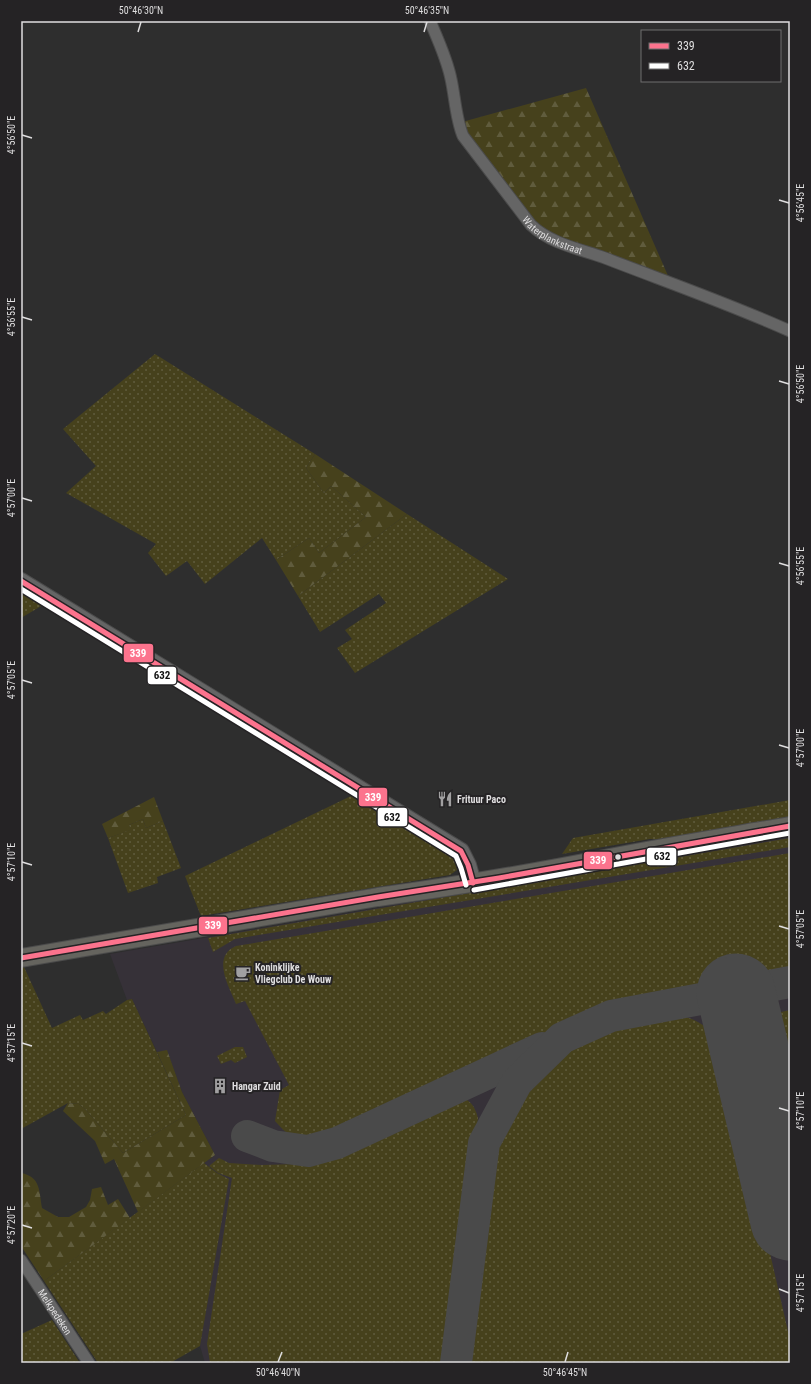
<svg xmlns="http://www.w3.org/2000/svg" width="811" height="1384" font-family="'Roboto Condensed',sans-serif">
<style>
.built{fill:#363138}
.grass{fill:url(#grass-dots)}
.forest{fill:url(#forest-firs)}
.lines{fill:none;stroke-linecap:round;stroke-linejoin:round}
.taxiway{stroke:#4a4a4a;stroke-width:32}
.runway{stroke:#4a4a4a;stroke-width:79}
.street-casing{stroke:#4b4b4b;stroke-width:13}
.secondary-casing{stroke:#4b4b4b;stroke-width:18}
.primary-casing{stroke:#4b4b4b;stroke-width:20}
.street{stroke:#656565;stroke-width:11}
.secondary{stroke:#656565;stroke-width:16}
.primary{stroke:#65645e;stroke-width:18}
.bus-1-casing{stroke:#252325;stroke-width:8}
.bus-2-casing{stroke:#252325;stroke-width:8}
.bus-1{stroke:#fc738d;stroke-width:5}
.bus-2{stroke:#fff;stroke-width:5}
.ticks{fill:none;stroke:#dfdedf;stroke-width:1.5}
.bus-dot{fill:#dfdedf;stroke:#252325;stroke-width:1.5}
.labels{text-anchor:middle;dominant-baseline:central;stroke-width:4;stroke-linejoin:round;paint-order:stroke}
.street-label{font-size:10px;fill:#dfdedf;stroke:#252325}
.poi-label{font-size:10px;font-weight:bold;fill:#dfdedf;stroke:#252325;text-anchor:start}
.line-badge{stroke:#252325;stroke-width:1.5}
.badge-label{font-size:11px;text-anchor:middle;font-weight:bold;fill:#fff}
.pale-badge-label{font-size:11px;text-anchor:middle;font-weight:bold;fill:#111}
.neatline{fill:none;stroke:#dfdedf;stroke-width:1.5}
.ticks-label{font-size:10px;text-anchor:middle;fill:#dfdedf}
</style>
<defs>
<pattern id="grass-dots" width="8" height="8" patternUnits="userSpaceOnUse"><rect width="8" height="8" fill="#46411c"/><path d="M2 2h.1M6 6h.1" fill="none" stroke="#605c3d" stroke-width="1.8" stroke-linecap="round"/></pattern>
<pattern id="forest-firs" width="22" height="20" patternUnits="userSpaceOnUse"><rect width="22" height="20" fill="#46411c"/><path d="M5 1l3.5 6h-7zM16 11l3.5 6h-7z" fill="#605c3d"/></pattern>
</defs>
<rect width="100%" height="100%" fill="#2e2e2e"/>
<polygon class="built" points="790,837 790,1363 205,1363 200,1346 217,1173 204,1163 215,1155 182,1092 167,1051 157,1052 132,999 127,1000 110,954"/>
<g class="grass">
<polygon points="155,354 315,454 306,468 324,493 331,486 366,517 319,553 309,538 276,560 262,538 205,584 187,561 166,576 148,553 156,544 66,493 96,466 63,429"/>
<polygon points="407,514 508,579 355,673 337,648 352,639 345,630 386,603 379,594 320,632 298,596"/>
<polygon points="21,592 43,605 21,618"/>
<polygon points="351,796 454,856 457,870 450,875 201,916 185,876"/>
<polygon points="790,800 790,818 668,840 650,839 562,854 573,838"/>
<polygon points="143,819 146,828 163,821 181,868 157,877 158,883 128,893 108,838 130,830 129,825"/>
<polygon points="790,838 790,847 235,939 213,952 208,938"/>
<path d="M790,853V970L607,1013L534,1041L338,1135C322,1138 302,1143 287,1133C283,1130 279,1125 275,1121L280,1090L289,1085L245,1001L236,1004C229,986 211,957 236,946Z"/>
<polygon points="21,967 24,967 52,1028 80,1015 83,1020 103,1011 106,1014 127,1000 132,999 186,1115 123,1153 86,1110 79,1104 68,1103 21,1129"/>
<polygon points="790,1010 790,1091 777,1031 781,1012"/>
<path d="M668,1014C690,1015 708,1024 720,1044C723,1049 724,1056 726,1062L790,1340V1363H464L486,1176C487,1168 487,1159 490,1152C505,1109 553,1052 594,1034C617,1023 643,1020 668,1014Z"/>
<polygon points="235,1047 243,1047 247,1057 235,1063 231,1060 221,1064 217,1056"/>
<path d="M454,1095C469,1099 474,1103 478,1118L449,1363H210L207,1344L232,1178L218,1173L209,1166L219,1158L229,1163L261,1165L298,1164L325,1155L447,1097Z"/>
<polygon points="204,1163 217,1173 229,1179 200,1346 170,1363 98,1363 44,1281"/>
<polygon points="52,1320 80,1363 21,1363 21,1334"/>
</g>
<g class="forest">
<polygon points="586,88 669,278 551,234 541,230 464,131 462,122"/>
<polygon points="315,454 407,514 298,596 276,560 309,538 319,553 366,517 331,486 324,493 306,468"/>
<polygon points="154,797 163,821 146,828 143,819 129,825 131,830 108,838 102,824"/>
<polygon points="167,1050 182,1092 215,1155 138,1212 114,1159 105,1164 95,1141 63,1111 68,1103 79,1104 86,1110 123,1153 186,1115 157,1052"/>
<path d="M21,1173C41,1177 39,1191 42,1208L58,1217H69L86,1207L90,1200L92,1189L101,1187L108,1205L118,1199L130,1218L44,1281L21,1246Z"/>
</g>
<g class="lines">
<g class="taxiway">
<polyline points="247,1136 273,1146 308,1151 337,1143 542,1048"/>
<polyline points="456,1363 484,1143 517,1082 562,1038 611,1016 790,982"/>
</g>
<polyline class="runway" points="736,993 790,1221"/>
<defs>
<g id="street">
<path id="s1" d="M430,21C438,40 447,59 451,79C455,97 456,120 463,136L531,225C551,244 580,249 605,258C667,282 730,304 790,331"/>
<path id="s2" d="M21,1260L89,1363"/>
</g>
<polyline id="secondary" points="21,581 461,851 468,865 473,883"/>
<path id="primary" d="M21,958L378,897C459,886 539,872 620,856C676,845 733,836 790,826"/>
</defs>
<use href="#street" class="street-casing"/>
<use href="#secondary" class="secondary-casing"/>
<use href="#primary" class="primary-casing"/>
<use href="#street" class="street"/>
<use href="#secondary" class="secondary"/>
<use href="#primary" class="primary"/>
<defs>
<g id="bus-1">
<polyline points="21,581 461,851 468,865 473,883"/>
<polyline points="21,958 378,897 499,878 790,826"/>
</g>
<g id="bus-2">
<polyline points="21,589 456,856 461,868 466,885"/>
<polyline points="474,890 790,833"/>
</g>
</defs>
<use href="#bus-1" class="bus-1-casing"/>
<use href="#bus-2" class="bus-2-casing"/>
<use href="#bus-1" class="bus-1"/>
<use href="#bus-2" class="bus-2"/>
</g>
<path class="ticks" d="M138,32L141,22M424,32L427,22M22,135L32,138M779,200L789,203M22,317L32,320M779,381L789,384M22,498L32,501M779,563L789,566M22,680L32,683M779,745L789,748M22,862L32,865M779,926L789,929M22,1043L32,1046M779,1108L789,1111M22,1225L32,1228M779,1289L789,1293M278,1362L282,1352M565,1362L568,1352"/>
<defs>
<symbol id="restaurant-bare" viewBox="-9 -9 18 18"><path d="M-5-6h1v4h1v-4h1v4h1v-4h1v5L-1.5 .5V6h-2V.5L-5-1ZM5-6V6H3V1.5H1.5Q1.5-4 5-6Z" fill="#a1a0a1" stroke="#252325" stroke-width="2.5" paint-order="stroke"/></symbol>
<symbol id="cafe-bare" viewBox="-9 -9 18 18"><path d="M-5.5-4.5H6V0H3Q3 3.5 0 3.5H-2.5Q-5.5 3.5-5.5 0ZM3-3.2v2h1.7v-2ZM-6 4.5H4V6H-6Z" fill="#a1a0a1" stroke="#252325" stroke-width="2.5" paint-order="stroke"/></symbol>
<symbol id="building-bare" viewBox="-9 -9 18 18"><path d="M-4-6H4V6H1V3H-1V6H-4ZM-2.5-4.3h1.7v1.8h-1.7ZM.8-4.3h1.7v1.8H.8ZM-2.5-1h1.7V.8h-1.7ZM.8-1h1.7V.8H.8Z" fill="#a1a0a1" stroke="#252325" stroke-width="2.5" paint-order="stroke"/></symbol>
</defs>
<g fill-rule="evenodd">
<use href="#restaurant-bare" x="434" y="788" width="22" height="22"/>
<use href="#cafe-bare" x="232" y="962" width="22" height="22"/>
<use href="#building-bare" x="209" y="1075" width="22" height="22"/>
</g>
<circle class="bus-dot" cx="618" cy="857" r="3.5"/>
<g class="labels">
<g class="street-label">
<text stroke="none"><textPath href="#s1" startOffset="256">Waterplankstraat</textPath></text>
<text stroke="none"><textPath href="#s2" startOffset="62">Melkpedeken</textPath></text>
</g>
<g class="poi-label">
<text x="457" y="799">Frituur Paco</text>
<text x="255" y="967">Koninklijke<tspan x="255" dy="12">Vliegclub De Wouw</tspan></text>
<text x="232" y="1086">Hangar Zuid</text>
</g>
</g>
<g class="line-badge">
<rect x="123" y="643" width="31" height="20" rx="4" fill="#fc738d"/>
<rect x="147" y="666" width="30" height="19" rx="4" fill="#fff"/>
<rect x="358" y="787" width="30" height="20" rx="4" fill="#fc738d"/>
<rect x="377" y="807" width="31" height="20" rx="4" fill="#fff"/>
<rect x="646" y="847" width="31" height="19" rx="4" fill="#fff"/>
<rect x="583" y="851" width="30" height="19" rx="4" fill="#fc738d"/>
<rect x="198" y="916" width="30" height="19" rx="4" fill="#fc738d"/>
</g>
<g class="badge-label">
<text x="138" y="657">339</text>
<text x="373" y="801">339</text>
<text x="598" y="864">339</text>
<text x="213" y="929">339</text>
</g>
<g class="pale-badge-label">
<text x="162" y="679">632</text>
<text x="392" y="821">632</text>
<text x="662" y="860">632</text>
</g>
<rect width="811" height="1384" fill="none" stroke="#252325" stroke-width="44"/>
<rect x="641" y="30" width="140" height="52" fill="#252325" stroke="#6f6e6f"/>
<rect x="649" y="43" width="20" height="6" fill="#fc738d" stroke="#6f6e6f"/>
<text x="677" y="50" font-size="12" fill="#dfdedf">339</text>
<rect x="649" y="63" width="20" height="6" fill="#ffffff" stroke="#6f6e6f"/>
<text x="677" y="70" font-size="12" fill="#dfdedf">632</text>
<rect x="22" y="22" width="767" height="1340" class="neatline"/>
<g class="ticks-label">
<text x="141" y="14">50°46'30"N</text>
<text x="427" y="14">50°46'35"N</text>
<text transform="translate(11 135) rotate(-90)" y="4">4°56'50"E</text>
<text transform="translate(800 203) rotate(-90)" y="4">4°56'45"E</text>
<text transform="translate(11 317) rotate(-90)" y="4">4°56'55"E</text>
<text transform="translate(800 384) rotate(-90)" y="4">4°56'50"E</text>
<text transform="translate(11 498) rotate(-90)" y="4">4°57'00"E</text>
<text transform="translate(800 566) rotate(-90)" y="4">4°56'55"E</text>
<text transform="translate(11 680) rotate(-90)" y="4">4°57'05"E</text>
<text transform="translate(800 748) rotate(-90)" y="4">4°57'00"E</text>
<text transform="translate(11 862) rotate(-90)" y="4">4°57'10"E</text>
<text transform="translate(800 929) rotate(-90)" y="4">4°57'05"E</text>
<text transform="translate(11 1043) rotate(-90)" y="4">4°57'15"E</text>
<text transform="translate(800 1111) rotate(-90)" y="4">4°57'10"E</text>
<text transform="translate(11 1225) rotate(-90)" y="4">4°57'20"E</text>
<text transform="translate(800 1293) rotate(-90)" y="4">4°57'15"E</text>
<text x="278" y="1376">50°46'40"N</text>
<text x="565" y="1376">50°46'45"N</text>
</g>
</svg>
